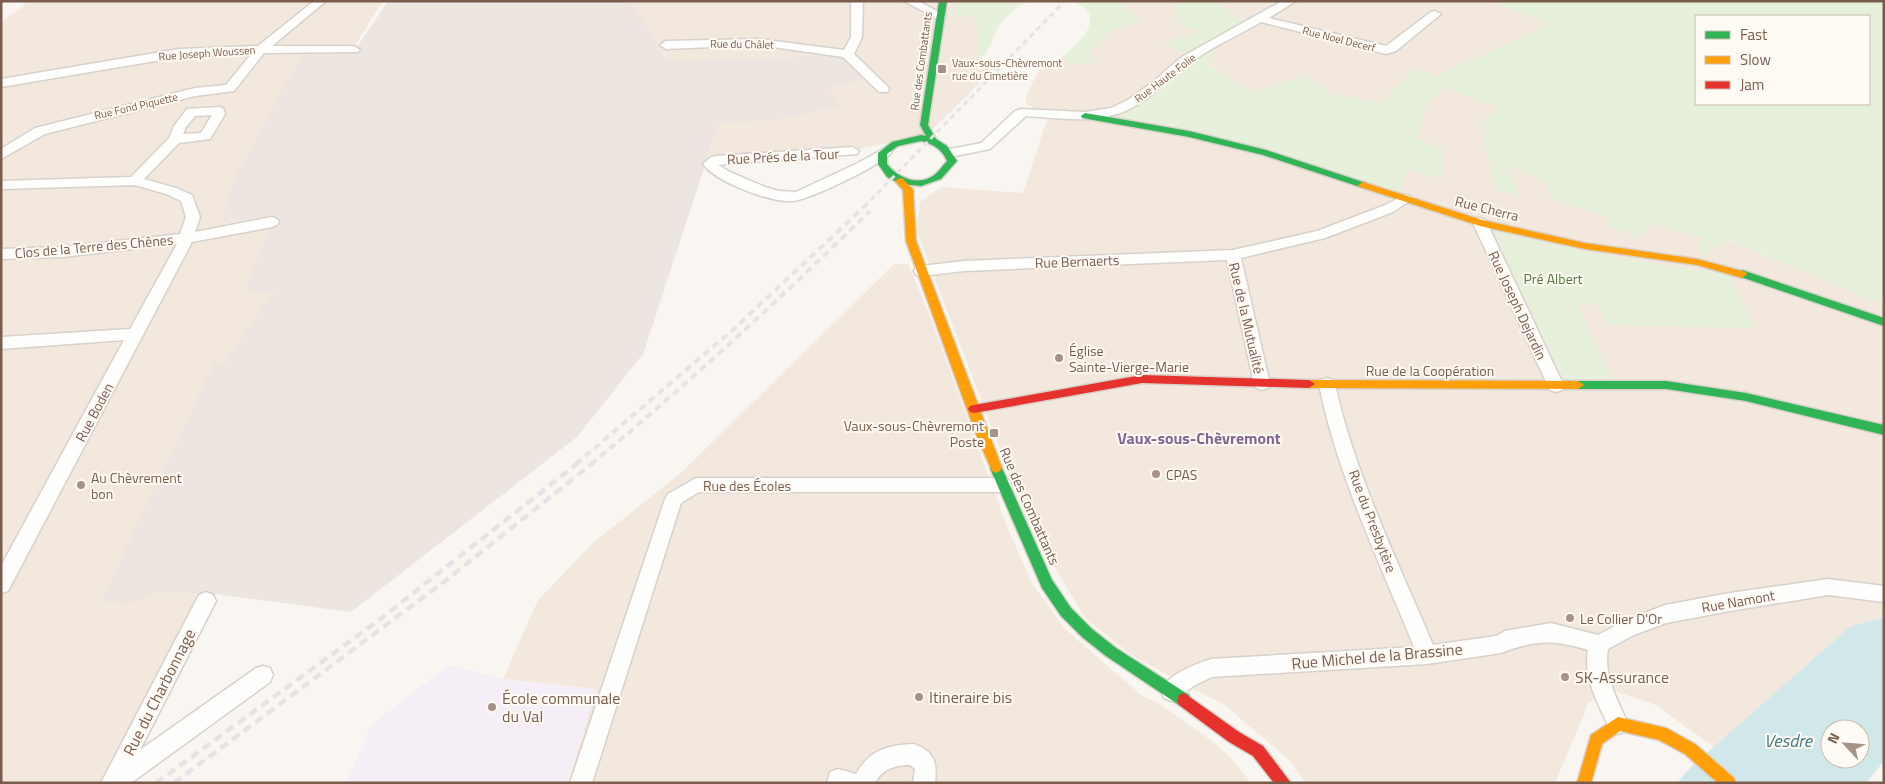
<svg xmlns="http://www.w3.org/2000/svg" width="1885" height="784" font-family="'Titillium Web',sans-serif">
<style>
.residential{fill:#f2e8de}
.industrial{fill:#ede5e0}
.education{fill:#f6eef6}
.green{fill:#e7f0db;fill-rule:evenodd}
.water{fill:#d0e8ea;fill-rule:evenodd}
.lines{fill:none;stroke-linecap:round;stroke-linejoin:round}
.street-casing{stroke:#d7d1cb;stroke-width:3}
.fast-casing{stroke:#d9d2cb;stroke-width:3}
.slow-casing{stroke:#d9d2cb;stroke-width:3}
.jam-casing{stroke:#d9d2cb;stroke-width:3}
.street{fill:#fefefd;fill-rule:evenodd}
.fast{fill:#30b455;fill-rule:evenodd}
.slow{fill:#ff9f0a;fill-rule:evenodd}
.jam{fill:#e5322d;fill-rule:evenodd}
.rail-far2{stroke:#e6e3e7;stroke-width:3;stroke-dasharray:5.5 4;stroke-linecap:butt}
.rail-far1{stroke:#e6e3e7;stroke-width:4;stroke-dasharray:7 5;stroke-linecap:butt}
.rail{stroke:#e6e3e7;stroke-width:4.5;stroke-dasharray:9 5.5;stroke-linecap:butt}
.poi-dot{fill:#a69286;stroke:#fffaf3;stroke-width:2}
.labels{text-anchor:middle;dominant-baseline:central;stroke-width:4;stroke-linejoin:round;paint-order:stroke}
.far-street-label{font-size:11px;fill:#7a5c4d;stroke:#fffaf3}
.far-poi-label{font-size:11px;fill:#7a5c4d;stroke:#fffaf3;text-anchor:start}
.street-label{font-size:14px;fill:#7a5c4d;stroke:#fffaf3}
.park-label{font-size:14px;fill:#537a41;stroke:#fffaf3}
.poi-label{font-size:14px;fill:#7a5c4d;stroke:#fffaf3;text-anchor:start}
.quarter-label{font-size:16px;font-weight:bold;fill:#846695;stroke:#fffaf3}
.near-street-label{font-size:16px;fill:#7a5c4d;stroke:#fffaf3}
.near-poi-label{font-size:16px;fill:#7a5c4d;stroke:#fffaf3;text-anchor:start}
.near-water-label{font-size:18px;font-style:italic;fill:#437c86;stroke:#fffaf3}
</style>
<rect width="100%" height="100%" fill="#f9f5f0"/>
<g class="residential">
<polygon points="21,1 383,1 352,50 302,54 273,215 244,292 275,291 224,362 147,594 206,593 112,783 1,783 1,23 26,4"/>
<polygon points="629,1 958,1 953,15 976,17 979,59 996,67 927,135 853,150 708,159 719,123 771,121 839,107 831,88 866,79 811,55 759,60 667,61 651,32"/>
<polygon points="1121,1 1199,1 1172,6 1202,31 1165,42 1195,60 1122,118 1165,124 1248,144 1407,169 1444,179 1417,138 1427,103 1446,88 1499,108 1480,123 1496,190 1519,195 1506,165 1545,181 1552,200 1606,216 1608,226 1639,237 1653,224 1702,237 1725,239 1884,305 1884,617 1851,626 1714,747 1654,704 1614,691 1589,702 1555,783 1306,783 1289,760 1226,706 1133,656 1086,619 1042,547 1010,475 917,232 920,202 941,187 1023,193 1047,119 1026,103 1026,95 1039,70 1064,55 1070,65 1096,62 1090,53 1109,31 1140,22"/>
<polygon points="1216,1 1491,1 1550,24 1437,76 1416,68 1381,103 1328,93 1307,76 1253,92 1207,64 1220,45 1248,26"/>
<polygon points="894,264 908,264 930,316 1006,524 1032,583 1065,629 1140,694 1164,707 1216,744 1232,759 1251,783 568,783 596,689 503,679 538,600 594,542 681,473"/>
</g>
<polygon class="industrial" points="388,1 629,1 651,32 667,61 759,60 811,55 813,52 838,56 849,61 867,79 831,88 839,107 771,121 719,123 643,354 577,437 351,612 206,593 147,594 143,601 100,603 214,363 224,362 274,291 244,292 273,215 223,222 233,181 302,54 353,53"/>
<polygon class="education" points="449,665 503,679 596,689 567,783 346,783 371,725"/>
<g class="green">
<path d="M958,1H1029C1015,7 1004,17 997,30C990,41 991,53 979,59L976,17L953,15Z"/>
<path d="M1071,1H1121L1141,22L1109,31L1090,53L1097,62L1070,65L1064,55C1084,40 1108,13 1071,1Z"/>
<path d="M1199,1H1216L1249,26L1220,45L1207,64L1252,92L1307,76L1328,93L1381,103L1416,68L1437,76L1550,24L1491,1H1884V305L1726,239L1706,257L1699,252L1701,237L1653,224L1639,237L1608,226L1606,216L1552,200L1545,181L1507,165L1520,196L1496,190L1480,123L1499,108L1446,88L1427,103L1417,138L1444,150V179L1408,169L1398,192L1248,144L1165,124L1121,118L1195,60L1164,42L1201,31L1178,25L1172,5ZM1696,16H1869V104H1696Z"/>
<polygon points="1492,231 1633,260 1730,275 1755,328 1608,325 1596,304 1576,302 1613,380 1564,379"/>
</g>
<path class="water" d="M1884,617V761L1866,783H1677L1691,767L1851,626ZM1830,729H1860V759H1830Z"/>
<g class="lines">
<defs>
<g id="street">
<polygon points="314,1 326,1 272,46 354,46 360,50 358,52 264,53 234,91 195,96 45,134 1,159 1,149 35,128 195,88 226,85 252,53 179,57 1,87 1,79 179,49 258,46"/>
<polygon points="851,1 863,1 862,37 854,54 887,86 889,89 887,92 879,92 843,57 759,45 666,49 660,45 666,41 759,39 844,50 851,37"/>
<polygon points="904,1 918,1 946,16 944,18 936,18"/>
<path d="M1282,1H1296L1269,18L1386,46L1431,12L1435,11L1441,14L1396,51L1386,54L1261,22C1237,36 1210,48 1188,64C1165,81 1146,105 1117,114C1087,123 1056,118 1026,116L990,149L950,157L943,153L945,150L981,143L1015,111L1021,109L1085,112L1111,108L1126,101L1153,82L1180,58Z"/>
<path d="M219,107L223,108L225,114L210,139L179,143L144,179L176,188L192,195L200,217L195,232L272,217L277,219L279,222L277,225L272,227L192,242L8,591L1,593V566L124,340L1,349V337L130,329L177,244L62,257L1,259V249L62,247L180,234L186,217L181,201L166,194L135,185L1,189V181L131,177L169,138L174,126L187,109ZM212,115L201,133L183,134L186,127L195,116Z"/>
<path d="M852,147L859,151L857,154L718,165L730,172L765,187L779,191L796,192L858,163L885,148L892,152C882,165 809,200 793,201C771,203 716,182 703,164L711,157L716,156Z"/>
<polygon points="1405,195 1410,196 1412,199 1393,212 1325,238 1241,258 1270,384 1268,388 1262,390 1256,388 1254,384 1227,260 964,271 921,276 916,275 914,271 916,267 921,266 964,261 1233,250 1317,231 1383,206"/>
<polygon points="1480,218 1485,220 1487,223 1564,386 1562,390 1556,392 1550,390 1548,386 1473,223 1475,220"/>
<path d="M1327,378L1333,380L1335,384C1354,472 1398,562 1433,645L1496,636L1505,631L1551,623L1598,635L1620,623L1665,605L1730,593L1828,579L1884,586V602L1828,595L1730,611L1666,623L1634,635L1608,649C1603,676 1618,700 1628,724L1625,731L1618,734L1611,731C1599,706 1583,678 1588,650C1553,639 1535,640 1501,653L1427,664L1212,677L1195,685L1178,698L1171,701L1164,698L1161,691C1169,673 1194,665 1211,659L1414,647C1380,563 1336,472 1319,384L1321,380Z"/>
<polygon points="696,478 1003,478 1009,480 1012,485 1009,490 1003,492 699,492 681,503 592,783 570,783 665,499 668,494"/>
<polygon points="206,592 213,595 216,601 140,750 256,668 263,666 270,668 273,675 270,682 131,783 101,783 199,595"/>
<path d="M914,744C935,752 937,762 935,783H913L915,769L910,765C896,765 882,769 875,783H827L830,772L838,769L856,774C869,750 888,745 914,744Z"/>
</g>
<g id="fast">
<path d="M939,1H947L928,125L936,139L947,146L957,161L941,179L921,186L901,184L887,177L878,164V153L892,142L921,135L926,136L920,125ZM921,141C933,144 942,149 947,161C943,165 939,172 933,176C917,186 898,178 887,164V154L898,146Z"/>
<polygon points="1085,113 1189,131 1266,150 1366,183 1368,185 1363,188 1360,187 1263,155 1189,137 1082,118 1081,116"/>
<polygon points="1742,270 1884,318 1884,326 1738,276 1737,274 1738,272"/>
<polygon points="1578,381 1666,381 1746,393 1884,425 1884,435 1746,401 1666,389 1578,389 1572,385"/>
<polygon points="996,463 1000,465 1002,468 1052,580 1071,608 1092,629 1116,648 1189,695 1191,700 1189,705 1184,707 1179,705 1106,656 1082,637 1061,616 1042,588 990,468 992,465"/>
</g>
<g id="slow">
<polygon points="900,178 903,179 913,189 916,241 1002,468 1000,471 996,473 992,471 977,437 906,241 903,190 895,181"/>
<polygon points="1363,182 1482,220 1585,243 1697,259 1746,272 1747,274 1742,278 1697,265 1585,249 1480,226 1360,187 1358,185"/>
<polygon points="1309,380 1578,381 1584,385 1578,389 1309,388 1303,384"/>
<polygon points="1618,717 1666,728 1695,744 1734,778 1736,783 1718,783 1685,754 1659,740 1620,731 1602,744 1591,783 1577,783 1591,735"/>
</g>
<g id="jam">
<polygon points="1142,375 1309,380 1315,384 1309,388 1142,383 974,413 970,412 968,409 970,406 974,405"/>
<polygon points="1184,693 1239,732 1263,746 1291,783 1274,783 1253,756 1229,742 1179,705 1177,700 1179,695"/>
</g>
</defs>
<use href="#street" class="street-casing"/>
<use href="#fast" class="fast-casing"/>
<use href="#slow" class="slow-casing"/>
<use href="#jam" class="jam-casing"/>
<use href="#street" class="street"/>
<use href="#fast" class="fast"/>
<use href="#slow" class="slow"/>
<use href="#jam" class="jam"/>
<polyline class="rail-far2" points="864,207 1065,1"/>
<g class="rail-far1">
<polyline points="576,464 735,328 865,206"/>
<path d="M591,464C688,384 780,299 870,211"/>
</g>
<g class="rail">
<polyline points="156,783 379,620 578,463"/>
<polyline points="174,783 445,581 593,463"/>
</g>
</g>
<g class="poi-dot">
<rect x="937" y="64" width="10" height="10" rx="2.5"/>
<circle cx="1059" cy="358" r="5"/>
<rect x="989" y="428" width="10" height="10" rx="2.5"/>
<circle cx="1156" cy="474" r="5"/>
<circle cx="81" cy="485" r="5"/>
<circle cx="1570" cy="618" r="5"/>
<circle cx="1565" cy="677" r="5"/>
<circle cx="919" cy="697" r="5"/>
<circle cx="492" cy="707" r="5"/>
</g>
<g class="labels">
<g class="far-street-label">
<text transform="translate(1339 39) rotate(14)">Rue Noel Decerf</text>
<text transform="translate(742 44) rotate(1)">Rue du Châlet</text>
<text transform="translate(207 53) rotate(-4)">Rue Joseph Woussen</text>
<text transform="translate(921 61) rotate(-82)">Rue des Combattants</text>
<text transform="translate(1165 78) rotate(-37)">Rue Haute Folie</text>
<text transform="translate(136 106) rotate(-13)">Rue Fond Piquette</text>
</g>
<g class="far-poi-label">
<text x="952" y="63">Vaux-sous-Chèvremont<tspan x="952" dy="13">rue du Cimetière</tspan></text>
</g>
<g class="street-label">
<text transform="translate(783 156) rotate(-3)">Rue Prés de la Tour</text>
<text transform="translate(1487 208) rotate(14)">Rue Cherra</text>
<text transform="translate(94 246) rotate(-5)">Clos de la Terre des Chênes</text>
<text transform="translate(1077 261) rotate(-2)">Rue Bernaerts</text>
<text transform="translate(1518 305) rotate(65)">Rue Joseph Dejardin</text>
<text transform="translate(1247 318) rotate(77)">Rue de la Mutualité</text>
<text x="1430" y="370">Rue de la Coopération</text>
<text transform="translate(94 412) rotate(-62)">Rue Boden</text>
<text x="747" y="485">Rue des Écoles</text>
<text transform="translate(1030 506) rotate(66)">Rue des Combattants</text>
<text transform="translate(1373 521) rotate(69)">Rue du Presbytère</text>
<text transform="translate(1738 601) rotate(-10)">Rue Namont</text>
</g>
<g class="park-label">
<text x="1553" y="278">Pré Albert</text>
</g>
<g class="poi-label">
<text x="1069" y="350">Église<tspan x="1069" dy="16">Sainte-Vierge-Marie</tspan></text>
<text x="984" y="425" text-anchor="end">Vaux-sous-Chèvremont<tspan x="984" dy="16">Poste</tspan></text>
<text x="1166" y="474">CPAS</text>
<text x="91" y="477">Au Chèvrement<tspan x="91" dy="16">bon</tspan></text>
<text x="1580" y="618">Le Collier D'Or</text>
</g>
<g class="quarter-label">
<text x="1199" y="438">Vaux-sous-Chèvremont</text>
</g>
<g class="near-street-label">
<text transform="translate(1377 656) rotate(-5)">Rue Michel de la Brassine</text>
<text transform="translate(159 692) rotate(-63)">Rue du Charbonnage</text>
</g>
<g class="near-poi-label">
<text x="1575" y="677">SK-Assurance</text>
<text x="929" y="697">Itineraire bis</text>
<text x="502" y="698">École communale<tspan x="502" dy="18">du Val</tspan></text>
</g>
<g class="near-water-label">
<text x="1788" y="740">Vesdre</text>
</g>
</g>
<rect width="1885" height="784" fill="none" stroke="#7a5c4d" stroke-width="5"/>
<rect x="1695" y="15" width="175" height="90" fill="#fffaf3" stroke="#cabbb1"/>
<rect x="1705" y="31" width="25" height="8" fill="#30b455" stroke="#cabbb1"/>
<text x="1740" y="40" font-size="15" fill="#7a5c4d">Fast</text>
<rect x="1705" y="56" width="25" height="8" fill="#ff9f0a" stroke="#cabbb1"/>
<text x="1740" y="65" font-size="15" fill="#7a5c4d">Slow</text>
<rect x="1705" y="81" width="25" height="8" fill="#e5322d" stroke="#cabbb1"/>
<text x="1740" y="90" font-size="15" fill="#7a5c4d">Jam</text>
<g transform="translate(1845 744) rotate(296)"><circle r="24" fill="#fffaf3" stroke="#cabbb1"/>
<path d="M0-4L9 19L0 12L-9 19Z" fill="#a69286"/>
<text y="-8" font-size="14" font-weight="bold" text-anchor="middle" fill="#7a5c4d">N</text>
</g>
</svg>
